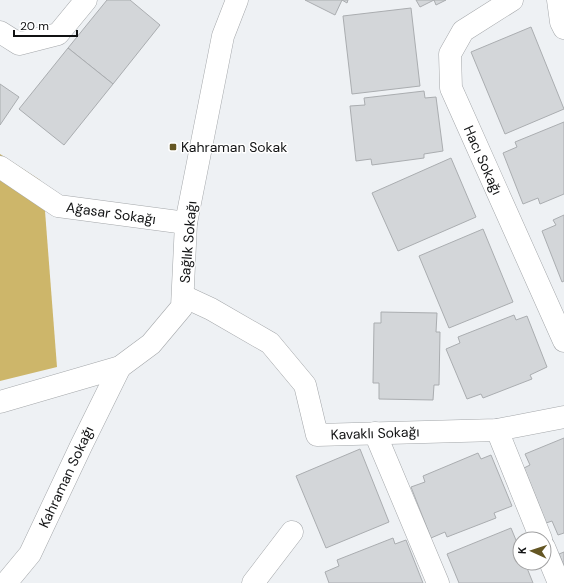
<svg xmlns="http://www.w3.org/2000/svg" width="564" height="583" font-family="'DM Sans',sans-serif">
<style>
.forest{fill:#cdb66a}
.building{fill:#d3d6d9;stroke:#aaadb0}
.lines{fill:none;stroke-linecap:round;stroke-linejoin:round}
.minor-casing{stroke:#a4a7aa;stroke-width:23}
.major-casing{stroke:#a4a7aa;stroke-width:23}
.minor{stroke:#fff;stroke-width:22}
.major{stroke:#fff;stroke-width:22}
.poi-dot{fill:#645623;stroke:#fff;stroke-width:1.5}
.labels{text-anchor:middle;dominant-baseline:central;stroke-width:3;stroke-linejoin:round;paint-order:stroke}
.poi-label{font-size:14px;fill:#111213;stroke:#fff;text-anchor:start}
.street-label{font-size:14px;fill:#111213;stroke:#fff}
</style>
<rect width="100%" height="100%" fill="#eef1f4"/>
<polygon class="forest" points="0,154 40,180 45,211 57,367 0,381"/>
<g class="building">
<polygon points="107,0 130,0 160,25 113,84 68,48"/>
<polygon points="305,0 348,0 347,3 342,0 335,15"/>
<polygon points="416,0 446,0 436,5 434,0 420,7"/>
<polygon points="411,8 420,86 352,94 343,16"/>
<polygon points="531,27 564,109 505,134 471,52"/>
<polygon points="68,48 113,84 64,145 19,109"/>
<polygon points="0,84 19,97 0,125"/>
<polygon points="424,91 425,98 436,97 443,151 424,154 424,158 372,165 371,159 356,161 350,106 365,105 364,98"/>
<polygon points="564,122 564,194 540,204 538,198 523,204 503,153 517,147 515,142"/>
<polygon points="451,158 476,217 398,251 372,193"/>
<polygon points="564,215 564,281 562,282 542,231 556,225 553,220"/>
<polygon points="483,229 513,302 449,328 419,256"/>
<polygon points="381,312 437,313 436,332 440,332 439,385 434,385 433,400 379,399 379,383 373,383 374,323 381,323"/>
<polygon points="514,315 516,320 527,316 547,367 530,375 532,379 483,398 481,394 467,399 446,349 460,343 458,337"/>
<polygon points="564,438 564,533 558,535 552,521 546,523 524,468 530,465 525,454"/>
<polygon points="360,449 389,522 326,548 296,476"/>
<polygon points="478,453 481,459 491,455 512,506 494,513 496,518 447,537 445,532 431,538 411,487 425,482 423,476"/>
<polygon points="511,528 520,550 520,563 525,563 533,583 459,583 447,554"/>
<polygon points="393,538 395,544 406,540 423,583 329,583 325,572 339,566 337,560"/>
<polygon points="564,552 564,566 559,554"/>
</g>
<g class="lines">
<defs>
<g id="minor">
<polyline points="512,0 463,31 450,54 451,88 564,341"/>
<polyline points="0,32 19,44 58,34 86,0"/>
<polyline points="0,167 58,206 186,223"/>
<polyline points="183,296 211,309 270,343 305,385 317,435 497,430 564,417"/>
<polyline points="0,402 120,367 151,344 182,307 186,223 223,36 237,0"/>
<polyline points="497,430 541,539"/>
<polyline points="375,433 438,583"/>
<polyline points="544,547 559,583"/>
<polyline points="6,583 30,554 81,446 120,367"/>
<polyline points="253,583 292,532"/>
</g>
<polyline id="major" points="558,0 561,22 564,28"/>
</defs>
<use href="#minor" class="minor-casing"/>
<use href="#major" class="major-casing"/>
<use href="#minor" class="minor"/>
<use href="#major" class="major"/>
</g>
<rect class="poi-dot" x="169" y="143" width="8" height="8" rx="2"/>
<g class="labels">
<g class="poi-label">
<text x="181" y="147">Kahraman Sokak</text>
</g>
<g class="street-label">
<text transform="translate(483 160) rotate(66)">Hacı Sokağı</text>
<text transform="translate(111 213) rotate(8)">Ağasar Sokağı</text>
<text transform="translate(188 242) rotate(-85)">Sağlık Sokağı</text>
<text transform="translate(375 433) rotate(-2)">Kavaklı Sokağı</text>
<text transform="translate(66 477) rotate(-65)">Kahraman Sokağı</text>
</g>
</g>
<g transform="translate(532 551) rotate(273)"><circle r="19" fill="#ffffff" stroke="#a0a0a1"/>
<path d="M0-3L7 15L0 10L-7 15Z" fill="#645623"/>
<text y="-6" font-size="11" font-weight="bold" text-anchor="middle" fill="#111213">K</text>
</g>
<path d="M14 30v6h63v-6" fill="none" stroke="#111213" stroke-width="2"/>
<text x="20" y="30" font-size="12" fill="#111213" stroke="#ffffff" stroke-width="3" paint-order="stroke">20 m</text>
</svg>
